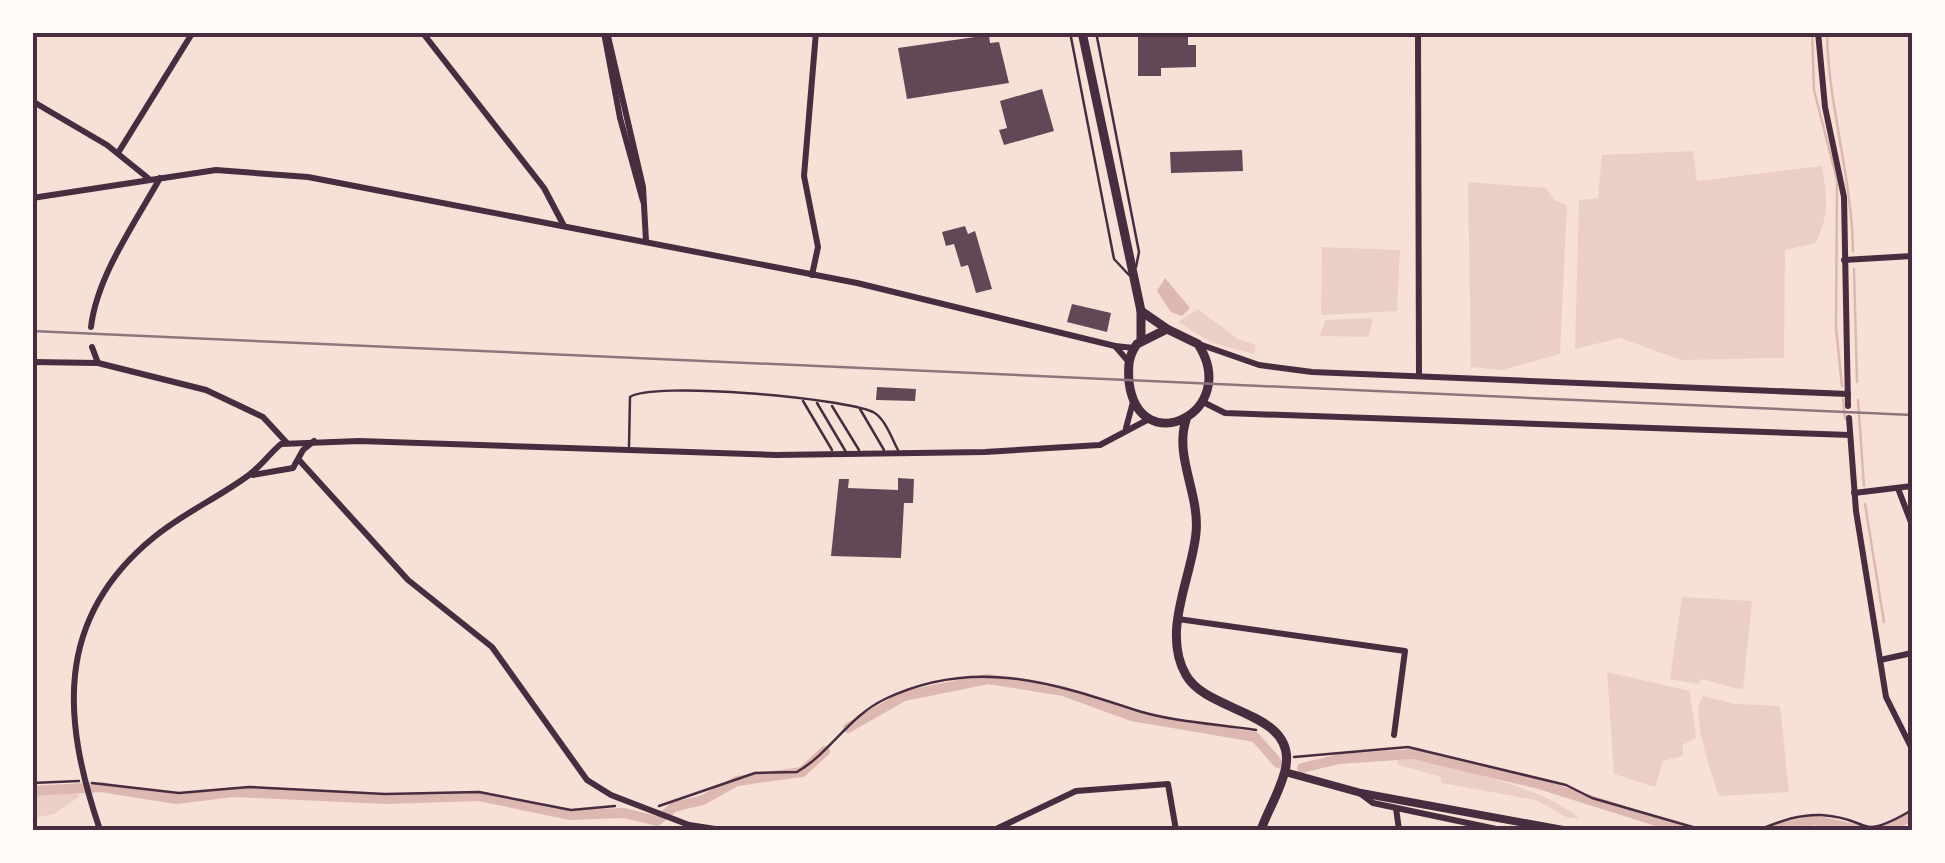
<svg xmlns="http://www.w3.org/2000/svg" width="1945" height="863" font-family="Poppins,sans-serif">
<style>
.green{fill:#ebcfc5}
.water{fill:#dcb8b0}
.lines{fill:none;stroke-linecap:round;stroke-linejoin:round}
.stream{stroke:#dcb8b0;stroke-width:2.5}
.canal{stroke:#dcb8b0;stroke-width:10}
.building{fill:#644757}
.path{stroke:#4a2c40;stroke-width:2.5}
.service{stroke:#4a2c40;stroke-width:2.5}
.minor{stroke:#4a2c40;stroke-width:6}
.tertiary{stroke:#4a2c40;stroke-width:8}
.secondary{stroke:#4a2c40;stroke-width:9}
.rail{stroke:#8f747c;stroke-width:2.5}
.neatline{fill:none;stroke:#4a2c40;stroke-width:4}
</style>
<rect width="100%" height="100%" fill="#f7e1d7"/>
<g class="green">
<path d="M1693,151L1697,181L1822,166C1828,202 1829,212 1816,243L1785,250L1784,358L1681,360L1620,338L1575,349L1579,200L1598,198L1602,155Z"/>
<polygon points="1468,182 1546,188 1554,200 1567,205 1560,354 1502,370 1471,367"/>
<polygon points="1322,247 1400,250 1397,311 1321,315"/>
<polygon points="1198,309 1238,339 1256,345 1254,354 1212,343 1178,322"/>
<polygon points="1373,318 1369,337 1320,336 1325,320"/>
<polygon points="1682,597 1752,601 1743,690 1701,679 1699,684 1670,679"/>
<polygon points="1607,672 1690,691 1696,738 1683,745 1683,756 1663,761 1655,787 1614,774"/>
<path d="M1703,696L1736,704L1780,706L1789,792L1719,796C1712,775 1689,712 1703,696Z"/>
<path d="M1408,759C1455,767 1546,788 1580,819L1566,817L1536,800L1441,783V777L1398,765L1397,760Z"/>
<polygon points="77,788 79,797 54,814 33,818 33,792"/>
</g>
<polygon class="water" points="1165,278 1190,308 1182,316 1171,312 1157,291"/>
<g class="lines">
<g class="stream">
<polyline points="1812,32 1814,90 1837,180 1836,328 1842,386"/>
<path d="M1827,32C1828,106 1852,177 1853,251"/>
<polyline points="1854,269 1857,382"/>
<polyline points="1843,399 1845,419"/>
<polyline points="1858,400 1864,486"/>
<polyline points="1865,504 1884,622"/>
</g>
<g class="canal">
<polyline points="848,728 904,696 988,679 1063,691 1132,716 1255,737 1278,763"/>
<polyline points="1302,768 1339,759 1412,754 1539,784 1685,830"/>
<polyline points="32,791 101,787 176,799 233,792 387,799 479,796 570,815 624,813 657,821 674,807 703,800 737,781 802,772 825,751"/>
<polyline points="1772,830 1814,820 1858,830"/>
<polyline points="1883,830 1912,816"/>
</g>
</g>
<g class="building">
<polygon points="1138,32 1188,32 1188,45 1196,45 1196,67 1161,68 1161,76 1138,76"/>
<polygon points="989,35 990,43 999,42 1009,83 907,99 898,48"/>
<polygon points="1042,89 1054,131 1004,145 999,130 1007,128 1000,101"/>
<polygon points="1242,150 1243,171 1171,173 1170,152"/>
<polygon points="965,226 968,234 975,231 992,289 976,293 968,265 961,267 954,244 946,246 942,232"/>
<polygon points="1072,304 1111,313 1107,332 1067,322"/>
<polygon points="877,387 916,389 915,401 876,400"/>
<polygon points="898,478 914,479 913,503 904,503 901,558 831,556 839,479 849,479 848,488 898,490"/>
</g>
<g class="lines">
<g class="path">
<polyline points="1294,757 1408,747 1566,785 1592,798 1703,830"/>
<polyline points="32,783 79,781"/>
<polyline points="92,783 179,793 249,787 385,794 479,792 571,810 615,806"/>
<path d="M659,806L755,773L797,772C831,752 848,717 885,699C973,657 1050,682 1135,710C1173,722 1217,724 1256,730"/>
<path d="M1758,830C1779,822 1798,814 1821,815C1874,818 1855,843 1912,810"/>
</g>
<g class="service">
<polyline points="1070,32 1114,259 1129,275"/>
<polyline points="1096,32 1139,252 1136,267"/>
<polyline points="803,401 832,450"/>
<polyline points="817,403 846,452"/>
<polyline points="832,406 859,450"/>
<polyline points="860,409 884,450"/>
<path d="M629,446L630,397C652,381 843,398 873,412C885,418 892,439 898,450"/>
</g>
<g class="minor">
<polyline points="422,32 544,188 563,224"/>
<polyline points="607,32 643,187 646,241"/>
<polyline points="1418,32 1419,376"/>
<polyline points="1818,32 1825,107 1844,197 1848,406"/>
<polyline points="605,38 620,118 643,201"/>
<polyline points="32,101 107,145 148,178"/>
<polyline points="118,153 193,32"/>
<polyline points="32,198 216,170 308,177 857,283 1115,346"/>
<polyline points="1844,260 1912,256"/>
<polyline points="812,275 818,247 804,176 816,32"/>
<path d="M91,327C97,276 135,223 160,178"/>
<polyline points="1199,344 1259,365 1312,372 1848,394"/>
<polyline points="92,347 98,363"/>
<polyline points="1128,361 1115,346 1134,348"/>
<polyline points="32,362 98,363 206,390 263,417 287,443"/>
<polyline points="1203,402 1225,413 1850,435"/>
<polyline points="1849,418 1856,511 1886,697 1912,749"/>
<polyline points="1126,428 1133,402"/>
<polyline points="299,460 408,580 492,647 587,780 611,795 689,825 722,830"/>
<polyline points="253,475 293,468 303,450 314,441"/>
<polyline points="1899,491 1912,525"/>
<polyline points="1854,493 1912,486"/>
<polyline points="1178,619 1405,651 1394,735"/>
<polyline points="1880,660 1912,653"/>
<polyline points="1361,794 1373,803 1501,830"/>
<polyline points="1396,808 1399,830"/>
<path d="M100,830C63,721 53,620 153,538C183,513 218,498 249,475C261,466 270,453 281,444L359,441L776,455L985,452L1100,445L1149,419"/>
<polyline points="994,830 1076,791 1168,784 1176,830"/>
</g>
<polyline class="tertiary" points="1285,772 1361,793 1563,830"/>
<g class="secondary">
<polyline points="1082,32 1141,311 1141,340"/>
<polyline points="1141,311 1167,329"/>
<path d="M1167,329L1198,344C1242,412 1139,462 1129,382C1128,367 1128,356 1137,344Z"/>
<path d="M1186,420C1174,457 1200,494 1196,533C1192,577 1161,632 1186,675C1207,713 1295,711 1286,766C1282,789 1268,809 1261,830"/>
</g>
<polyline class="rail" points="32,331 1912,415"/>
</g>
<rect width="1945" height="863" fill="none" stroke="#fffaf5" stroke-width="70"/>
<rect x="35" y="35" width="1875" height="793" class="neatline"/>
</svg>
